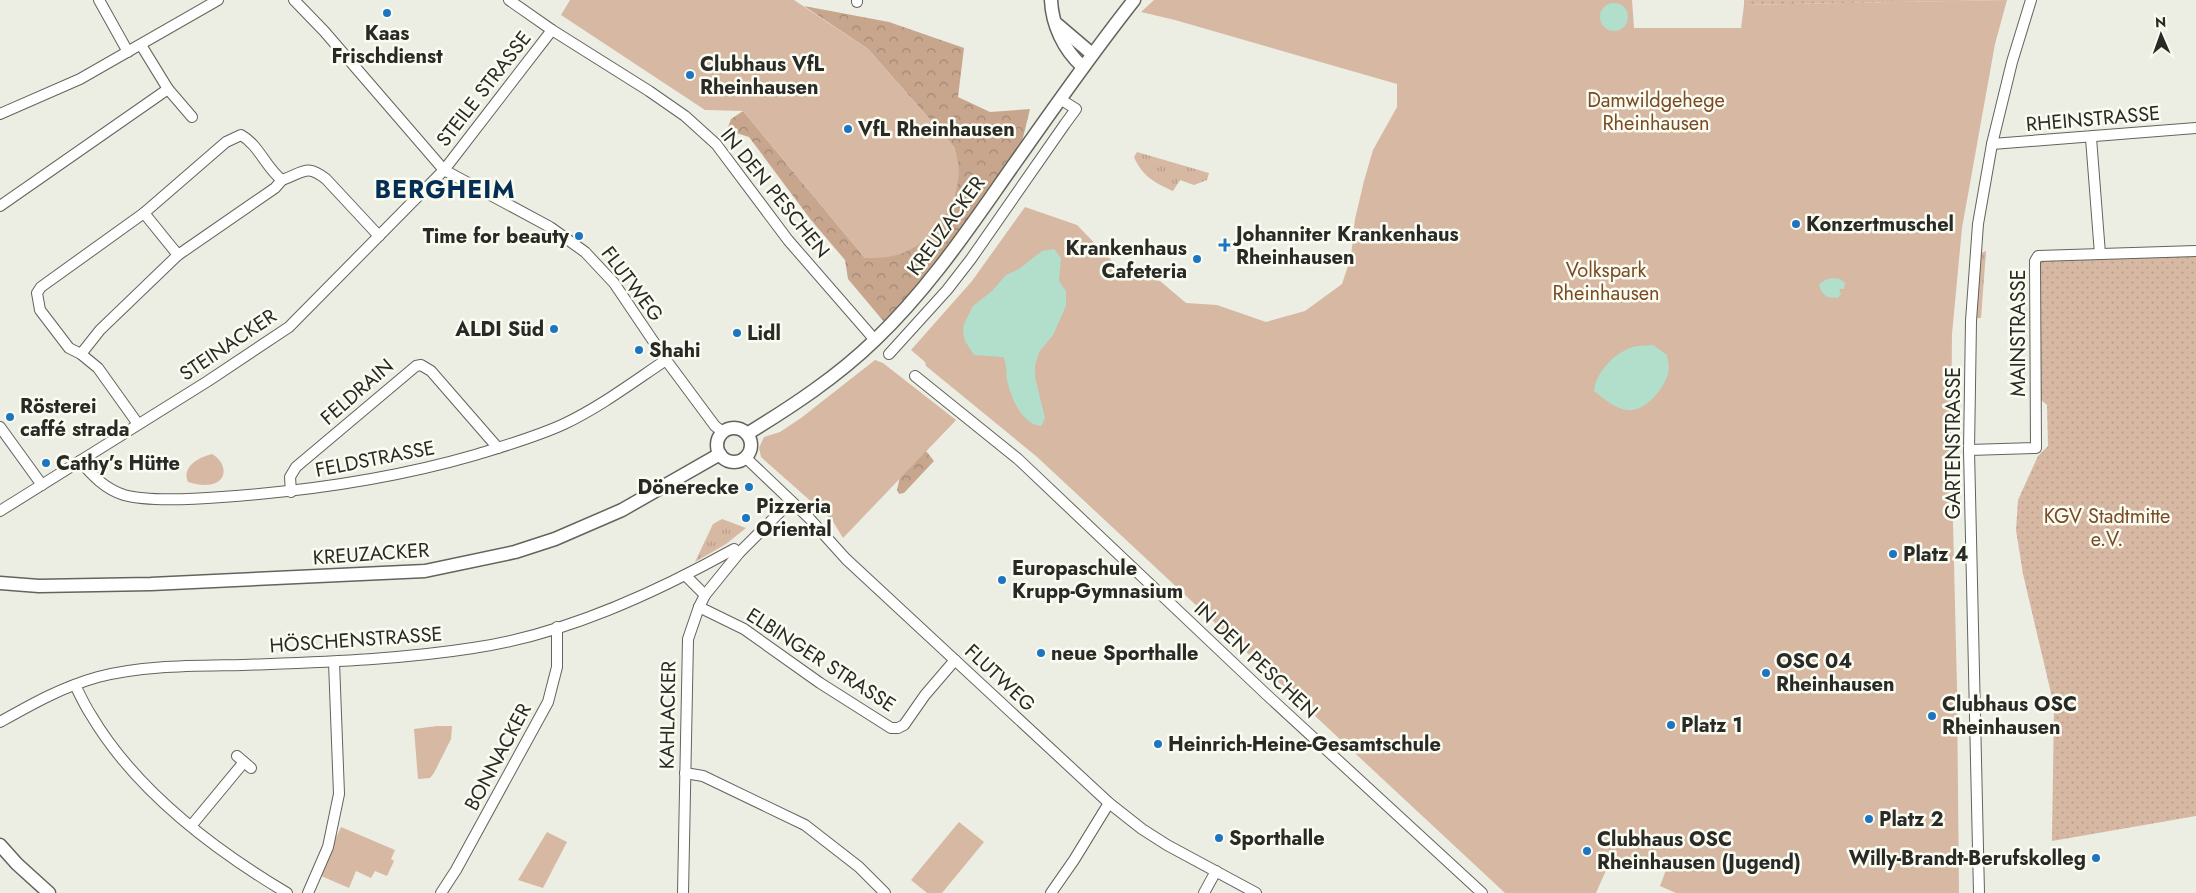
<svg xmlns="http://www.w3.org/2000/svg" width="2196" height="893" font-family="Jost,sans-serif">
<style>
.grass{fill:url(#grass-tufts)}
.forest{fill:url(#forest-crowns)}
.park{fill:#d7b8a3}
.garden{fill:url(#garden-dots)}
.water{fill:#b2decc}
.lines{fill:none;stroke-linecap:round;stroke-linejoin:round}
.minor-casing{stroke:#63645c;stroke-width:12}
.tertiary-casing{stroke:#63645c;stroke-width:15}
.minor{stroke:#fff;stroke-width:10}
.tertiary{stroke:#fff;stroke-width:12}
.poi-dot{fill:#1d75c2;stroke:#fafbf1;stroke-width:2}
.labels{text-anchor:middle;dominant-baseline:central;stroke-width:5;stroke-linejoin:round;paint-order:stroke}
.poi-label{font-size:20px;font-weight:bold;fill:#292926;stroke:#fafbf1;text-anchor:start}
.street-label{font-size:20px;fill:#292926;stroke:#fafbf1}
.park-label{font-size:20px;fill:#794a24;stroke:#fafbf1}
.district-label{font-size:25px;font-weight:bold;letter-spacing:1px;fill:#042e53;stroke:#fafbf1}
</style>
<defs>
<pattern id="grass-tufts" width="24" height="20" patternUnits="userSpaceOnUse" patternTransform="scale(1.25)"><rect width="24" height="20" fill="#d7b8a3"/><path d="M3 7l-1-3M5 7V3M7 7l1-3M15 17l-1-3M17 17v-4M19 17l1-3" fill="none" stroke="#b99e8c"/></pattern>
<pattern id="forest-crowns" width="20" height="18" patternUnits="userSpaceOnUse" patternTransform="scale(1.25)"><rect width="20" height="18" fill="#c8a68e"/><path d="M2 6a3 3 0 1 1 6 0M12 15a3 3 0 1 1 6 0" fill="none" stroke="#a28774"/></pattern>
<pattern id="garden-dots" width="8" height="8" patternUnits="userSpaceOnUse" patternTransform="scale(1.25)"><rect width="8" height="8" fill="#d7b8a3"/><path d="M2 2h.1M6 6h.1" fill="none" stroke="#b99e8c" stroke-width="1.8" stroke-linecap="round"/></pattern>
</defs>
<rect width="100%" height="100%" fill="#eceee4"/>
<g class="grass">
<path d="M1137,152L1209,173L1207,180L1194,185L1180,180L1173,191C1155,183 1142,176 1134,157Z"/>
<polygon points="1986,251 1981,318 1976,318 1981,253"/>
<polygon points="722,519 746,528 726,544 695,562 713,524"/>
</g>
<g class="forest">
<polygon points="804,6 889,22 964,48 958,97 990,112 1030,109 1021,146 917,289 885,323 848,279 845,260 811,220 749,137 727,130 731,119 743,111 865,258 954,198 958,163 954,147 868,49"/>
<polygon points="956,420 926,451 934,461 904,493 899,494 897,490 901,472"/>
</g>
<g class="park">
<path d="M570,0H794L868,49L954,147C955,152 957,157 958,162C964,196 935,242 903,253C890,258 878,258 865,258L743,111L705,110L561,15Z"/>
<polygon points="1154,0 1632,0 1634,28 1741,28 1744,5 2007,0 1995,44 1962,228 1952,334 1951,440 1957,687 1959,893 1676,893 1660,886 1666,870 1611,859 1596,893 1505,893 1036,456 926,366 925,362 911,350 972,281 1025,207 1077,225 1116,265 1160,281 1186,303 1217,305 1266,322 1305,311 1342,284 1351,257 1355,219 1364,181 1373,150 1397,107 1397,84 1175,20 1141,12"/>
<polygon points="875,360 883,363 956,420 843,538 832,520 761,457 759,448 764,437 780,432 801,418"/>
<path d="M212,454C221,459 229,472 219,481C212,487 196,485 188,482C181,467 199,457 212,454Z"/>
<polygon points="437,726 452,726 451,739 434,773 430,778 418,779 414,729"/>
<polygon points="959,822 984,842 942,893 927,893 911,880"/>
<polygon points="341,827 395,850 391,859 394,861 387,876 375,871 371,878 356,871 349,888 319,875"/>
<polygon points="547,832 567,842 543,888 518,880"/>
</g>
<g class="garden">
<polygon points="1744,0 2007,0 1744,5"/>
<polygon points="2196,256 2196,816 2052,841 2054,706 2023,574 2016,530 2018,500 2038,456 2048,446 2047,405 2041,400 2040,261"/>
</g>
<g class="water">
<circle cx="1614" cy="17" r="14"/>
<path d="M1054,249L1061,258L1059,281L1066,291V306L1053,335L1039,352L1035,366V377L1045,418L1041,426C1021,424 1011,397 1007,380C1006,373 1007,363 1003,357L974,355L965,341L963,332L964,324L973,306L992,291L1006,275L1019,269L1042,251Z"/>
<polygon points="1833,278 1840,279 1845,283 1844,289 1839,289 1841,294 1838,298 1827,297 1821,291 1819,284 1827,279"/>
<path d="M1653,345L1667,355C1668,361 1670,368 1668,374C1664,389 1644,413 1627,410C1614,408 1604,399 1594,391C1596,372 1614,353 1633,347C1639,345 1647,346 1653,345Z"/>
</g>
<g class="lines">
<defs>
<g id="minor">
<polyline points="99,0 128,52"/>
<polyline points="294,0 324,31 444,170 550,227 585,252 614,283 666,360 715,426 723,432"/>
<polyline points="509,0 552,30 649,91 685,116 716,144 788,240 875,340"/>
<polyline points="857,2 857,0"/>
<polyline points="141,45 168,89 192,117"/>
<polyline points="0,114 80,79 218,0"/>
<polyline points="2091,138 2100,254"/>
<polyline points="1992,144 2196,128"/>
<polyline points="0,206 168,89"/>
<polyline points="144,213 178,255"/>
<polyline points="81,354 100,330 178,255 275,188 282,180"/>
<polyline points="889,354 947,290 971,259 1065,124 1076,109 1060,99"/>
<polyline points="915,376 1018,459 1267,695 1482,893"/>
<path d="M138,424L98,368L81,354L69,348L40,310L37,293L41,287L144,213L226,142L241,135C259,145 266,168 282,180C303,173 306,163 326,179L379,236"/>
<polyline points="0,427 42,485"/>
<polyline points="1969,450 2036,448 2035,261 2038,256 2196,251"/>
<polyline points="745,457 809,518 846,559 1109,803 1142,829 1167,845 1256,893"/>
<path d="M80,461C93,476 105,489 124,495C149,502 196,499 222,497C308,491 392,479 475,455C504,446 536,437 564,424C600,407 633,382 666,360"/>
<polyline points="291,492 290,477 296,467 416,366 421,365 431,371 498,448"/>
<polyline points="0,511 208,381 289,327 444,170 552,30"/>
<polyline points="686,576 705,595"/>
<polyline points="699,607 744,629 820,683 891,728 898,728 904,725 925,695 955,660"/>
<path d="M75,685C80,695 85,706 91,715C136,791 213,849 287,893"/>
<path d="M0,722C32,704 62,687 98,677C144,665 195,666 243,665C319,662 397,660 473,648C564,635 655,593 734,549L739,553"/>
<polyline points="237,756 251,768"/>
<polyline points="685,773 703,776 805,825 859,867 885,893"/>
<polyline points="191,826 244,762"/>
<polyline points="308,893 328,847 339,794 334,662"/>
<polyline points="441,893 456,870 548,702 557,667 557,627"/>
<polyline points="683,893 688,639 699,607 705,595 739,553 791,501"/>
<polyline points="1051,893 1074,860 1109,803"/>
<polyline points="1204,893 1216,871"/>
<polyline points="1979,893 1969,450 1971,321 1978,224 1992,144 2012,62 2031,0"/>
</g>
<g id="tertiary">
<path d="M1051,0C1052,25 1064,50 1082,66"/>
<polyline points="1058,25 1092,54"/>
<circle cx="734" cy="445" r="17"/>
<path d="M747,434C791,407 837,377 875,340C922,295 959,243 996,190C1041,126 1085,62 1134,0"/>
<polyline points="0,583 39,586 151,584 425,571 515,552 555,539 622,510 720,454"/>
<polyline points="0,845 17,864 49,893"/>
</g>
</defs>
<use href="#minor" class="minor-casing"/>
<use href="#tertiary" class="tertiary-casing"/>
<use href="#minor" class="minor"/>
<use href="#tertiary" class="tertiary"/>
</g>
<g class="poi-dot">
<circle cx="387" cy="13" r="5"/>
<circle cx="690" cy="75" r="5"/>
<circle cx="848" cy="129" r="5"/>
<circle cx="1796" cy="224" r="5"/>
<circle cx="579" cy="236" r="5"/>
<path d="M1222.5 237.5h5v5h5v5h-5v5h-5v-5h-5v-5h5z"/>
<circle cx="1197" cy="259" r="5"/>
<circle cx="554" cy="329" r="5"/>
<circle cx="737" cy="333" r="5"/>
<circle cx="639" cy="350" r="5"/>
<circle cx="10" cy="417" r="5"/>
<circle cx="46" cy="463" r="5"/>
<circle cx="749" cy="487" r="5"/>
<circle cx="746" cy="518" r="5"/>
<circle cx="1893" cy="554" r="5"/>
<circle cx="1002" cy="580" r="5"/>
<circle cx="1041" cy="653" r="5"/>
<circle cx="1766" cy="673" r="5"/>
<circle cx="1932" cy="716" r="5"/>
<circle cx="1671" cy="725" r="5"/>
<circle cx="1158" cy="744" r="5"/>
<circle cx="1869" cy="819" r="5"/>
<circle cx="1219" cy="838" r="5"/>
<circle cx="1587" cy="851" r="5"/>
<circle cx="2096" cy="858" r="5"/>
</g>
<g class="labels">
<g class="poi-label">
<text x="387" y="33" text-anchor="middle">Kaas<tspan x="387" dy="23">Frischdienst</tspan></text>
<text x="700" y="64">Clubhaus VfL<tspan x="700" dy="23">Rheinhausen</tspan></text>
<text x="858" y="129">VfL Rheinhausen</text>
<text x="1806" y="224">Konzertmuschel</text>
<text x="1236" y="234">Johanniter Krankenhaus<tspan x="1236" dy="23">Rheinhausen</tspan></text>
<text x="569" y="236" text-anchor="end">Time for beauty</text>
<text x="1187" y="248" text-anchor="end">Krankenhaus<tspan x="1187" dy="23">Cafeteria</tspan></text>
<text x="544" y="329" text-anchor="end">ALDI Süd</text>
<text x="747" y="333">Lidl</text>
<text x="649" y="350">Shahi</text>
<text x="20" y="406">Rösterei<tspan x="20" dy="23">caffé strada</tspan></text>
<text x="56" y="463">Cathy’s Hütte</text>
<text x="739" y="487" text-anchor="end">Dönerecke</text>
<text x="756" y="506">Pizzeria<tspan x="756" dy="23">Oriental</tspan></text>
<text x="1903" y="554">Platz 4</text>
<text x="1012" y="568">Europaschule<tspan x="1012" dy="23">Krupp-Gymnasium</tspan></text>
<text x="1051" y="653">neue Sporthalle</text>
<text x="1776" y="661">OSC 04<tspan x="1776" dy="23">Rheinhausen</tspan></text>
<text x="1942" y="704">Clubhaus OSC<tspan x="1942" dy="23">Rheinhausen</tspan></text>
<text x="1681" y="725">Platz 1</text>
<text x="1168" y="744">Heinrich-Heine-Gesamtschule</text>
<text x="1879" y="819">Platz 2</text>
<text x="1229" y="838">Sporthalle</text>
<text x="1597" y="839">Clubhaus OSC<tspan x="1597" dy="23">Rheinhausen (Jugend)</tspan></text>
<text x="2086" y="858" text-anchor="end">Willy-Brandt-Berufskolleg</text>
</g>
<g class="street-label">
<text transform="translate(484 89) rotate(-52)">STEILE STRASSE</text>
<text transform="translate(2093 119) rotate(-5)">RHEINSTRASSE</text>
<text transform="translate(775 193) rotate(51)">IN DEN PESCHEN</text>
<text transform="translate(946 226) rotate(-54)">KREUZACKER</text>
<text transform="translate(632 284) rotate(53)">FLUTWEG</text>
<text transform="translate(2018 333) rotate(-90)">MAINSTRASSE</text>
<text transform="translate(228 345) rotate(-34)">STEINACKER</text>
<text transform="translate(357 392) rotate(-41)">FELDRAIN</text>
<text transform="translate(1953 443) rotate(-90)">GARTENSTRASSE</text>
<text transform="translate(375 459) rotate(-11)">FELDSTRASSE</text>
<text transform="translate(371 554) rotate(-4)">KREUZACKER</text>
<text transform="translate(356 640) rotate(-4)">HÖSCHENSTRASSE</text>
<text transform="translate(821 660) rotate(33)">ELBINGER STRASSE</text>
<text transform="translate(1256 660) rotate(43)">IN DEN PESCHEN</text>
<text transform="translate(1000 678) rotate(43)">FLUTWEG</text>
<text transform="translate(668 715) rotate(-89)">KAHLACKER</text>
<text transform="translate(498 757) rotate(-62)">BONNACKER</text>
</g>
<g class="park-label">
<text x="1656" y="100">Damwildgehege<tspan x="1656" dy="23">Rheinhausen</tspan></text>
<text x="1606" y="270">Volkspark<tspan x="1606" dy="23">Rheinhausen</tspan></text>
<text x="2107" y="516">KGV Stadtmitte<tspan x="2107" dy="23">e.V.</tspan></text>
</g>
<g class="district-label">
<text x="445" y="189">BERGHEIM</text>
</g>
</g>
<g transform="translate(2161 35) rotate(358)" stroke="#fafbf1" stroke-width="4" paint-order="stroke">
<path d="M0-4L9 19L0 12L-9 19Z" fill="#292926"/>
<text y="-8" font-size="14" font-weight="bold" text-anchor="middle" fill="#292926">N</text>
</g>
</svg>
